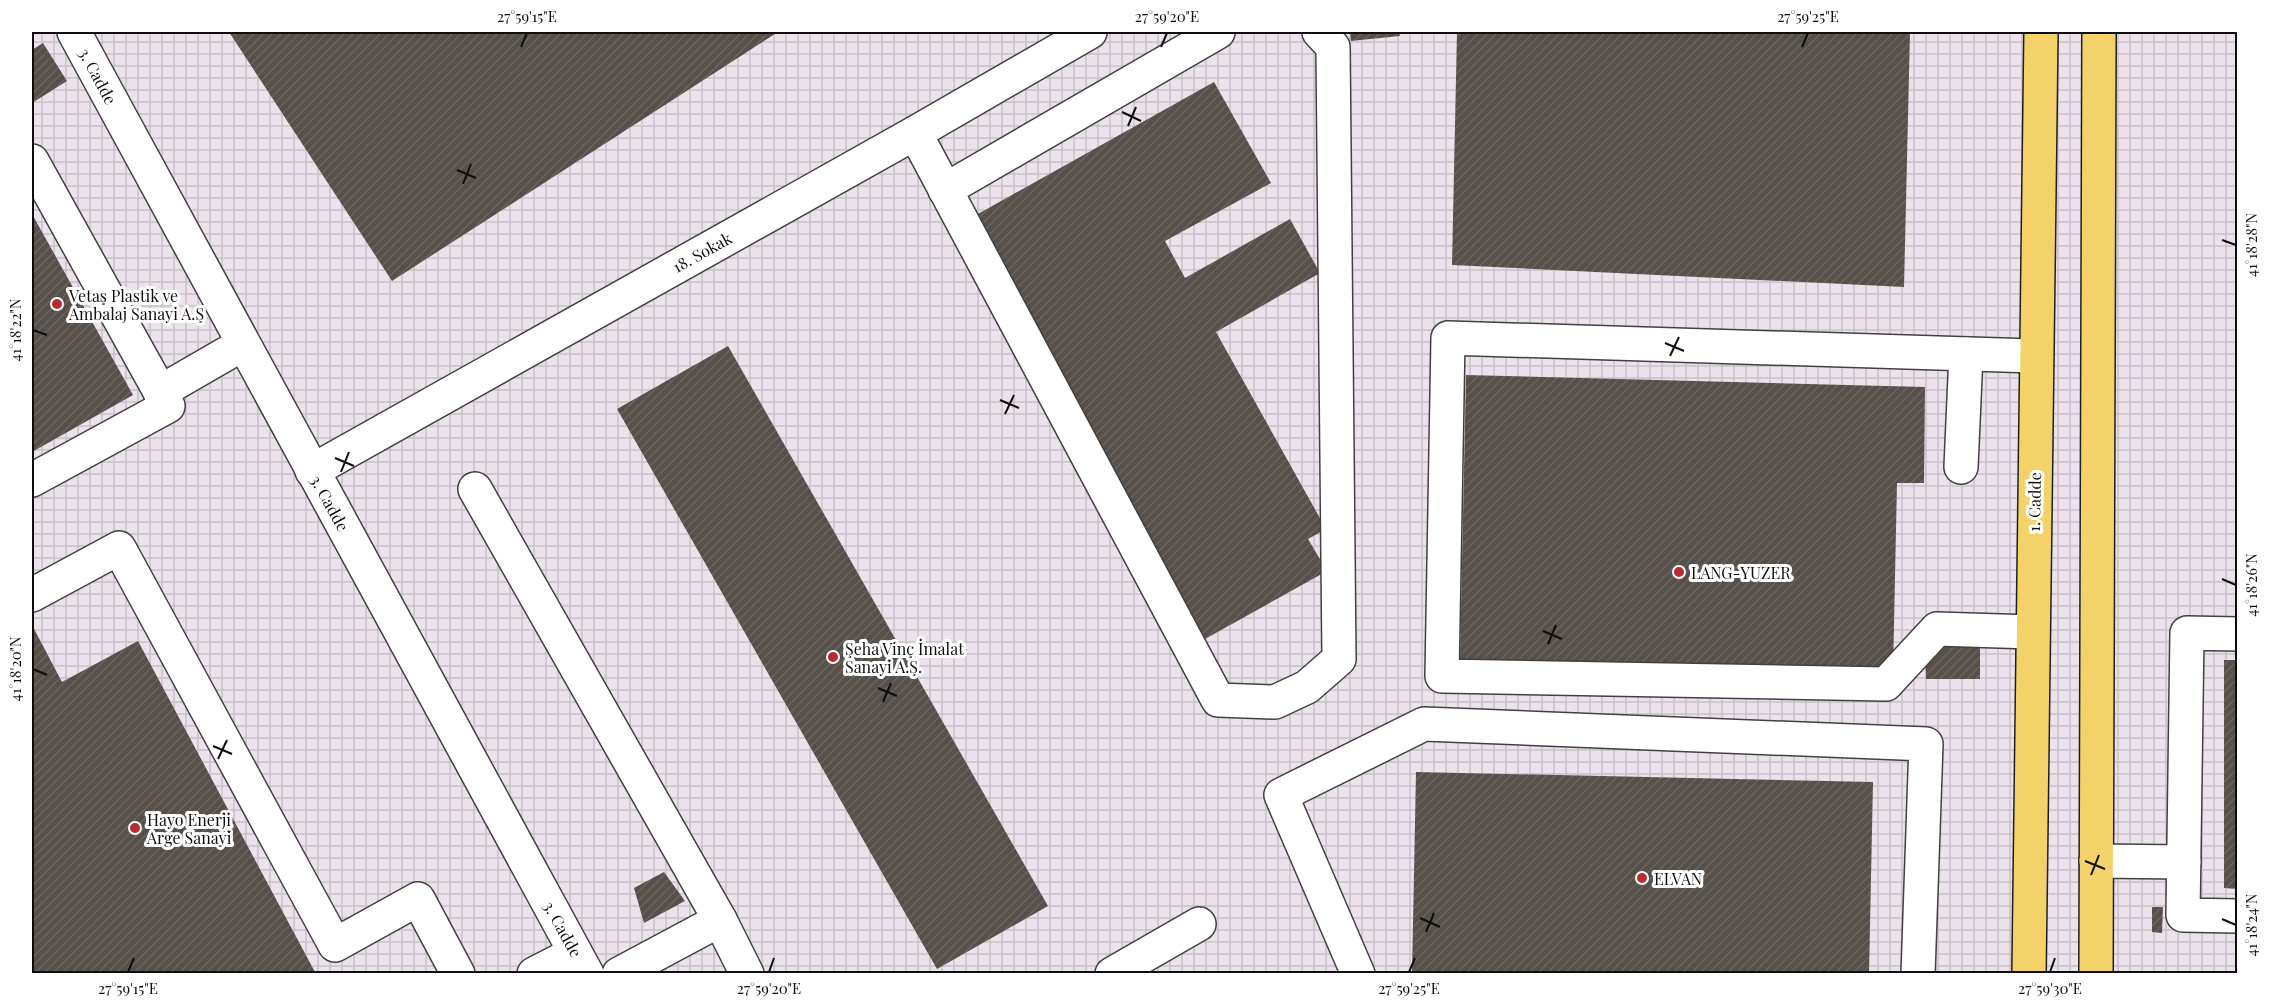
<svg xmlns="http://www.w3.org/2000/svg" width="2269" height="1005" font-family="'Playfair Display',serif">
<style>
.industrial{fill:url(#industrial-grid)}
.building{fill:url(#building-hatch)}
.lines{fill:none;stroke-linecap:round;stroke-linejoin:round}
.minor-casing{stroke:#414141;stroke-width:36}
.major-casing{stroke:#1f1f1f;stroke-width:36}
.minor{stroke:#fff;stroke-width:33}
.major{stroke:#f3d26a;stroke-width:33}
.ticks{fill:none;stroke:#0e0e0e;stroke-width:2}
.poi-dot{fill:#b82b31;stroke:#fff;stroke-width:2}
.labels{text-anchor:middle;dominant-baseline:central;stroke-width:6;stroke-linejoin:round;paint-order:stroke}
.street-label{font-size:16px;fill:#0e0e0e;stroke:#fff}
.poi-label{font-size:16px;fill:#0e0e0e;stroke:#fff;text-anchor:start}
.neatline{fill:none;stroke:#0e0e0e;stroke-width:2}
.ticks-label{font-size:15px;text-anchor:middle;fill:#0e0e0e}
</style>
<defs>
<pattern id="industrial-grid" width="8" height="8" patternUnits="userSpaceOnUse" patternTransform="scale(1.5)"><rect width="8" height="8" fill="#ebe2ec"/><path d="M0 4h8M4 0v8" fill="none" stroke="#c8c1c9"/></pattern>
<pattern id="building-hatch" width="6" height="6" patternUnits="userSpaceOnUse" patternTransform="scale(1.5)"><rect width="6" height="6" fill="#564f4a"/><path d="M-1 1l2-2M0 6l6-6M5 7l2-2" fill="none" stroke="#696460"/></pattern>
</defs>
<rect width="100%" height="100%" fill="#fefbef"/>
<rect class="industrial" x="32" y="32" width="2205" height="941"/>
<g class="building">
<polygon points="229,32 778,32 392,281"/>
<polygon points="1350,32 1399,32 1400,36 1351,41"/>
<polygon points="1457,32 1910,32 1904,287 1452,265"/>
<polygon points="43,43 67,81 32,103 32,50"/>
<polygon points="1214,82 1271,183 1165,241 1185,278 1290,219 1320,273 1216,332 1326,529 1308,539 1327,571 1205,639 969,219"/>
<polygon points="32,214 133,395 32,452"/>
<polygon points="728,346 1048,906 937,969 617,409"/>
<polygon points="1466,375 1925,387 1924,483 1897,483 1893,671 1460,660"/>
<polygon points="32,625 62,682 138,641 316,974 32,974"/>
<polygon points="1925,646 1980,646 1980,679 1926,679"/>
<polygon points="2224,660 2238,660 2238,889 2224,888"/>
<polygon points="1416,772 1873,782 1869,974 1412,974"/>
<polygon points="664,872 685,901 644,923 634,888"/>
<polygon points="2152,907 2163,907 2162,933 2152,932"/>
</g>
<g class="lines">
<defs>
<g id="minor">
<polyline points="74,32 587,974"/>
<polyline points="915,133 1218,700 1275,702 1307,687 1339,659 1333,47 1319,32"/>
<polyline points="32,161 168,406 32,480"/>
<polyline points="945,190 1218,32"/>
<polyline points="160,392 243,344"/>
<polyline points="1961,467 1966,354"/>
<polyline points="312,471 915,133 1090,32"/>
<polyline points="475,489 720,920 747,974"/>
<polyline points="32,595 119,548 335,945 418,899 458,974"/>
<polyline points="2032,632 1937,629 1886,684 1442,676 1448,338 2036,356"/>
<polyline points="2238,634 2187,633 2183,915 2238,916"/>
<polyline points="2096,861 2184,862"/>
<polyline points="534,974 575,953"/>
<polyline points="619,974 720,920"/>
<polyline points="1112,974 1199,924"/>
<polyline points="1358,974 1281,795 1424,724 1926,744 1918,974"/>
</g>
<g id="major">
<polyline points="2029,974 2041,32"/>
<polyline points="2096,974 2099,32"/>
</g>
</defs>
<use href="#minor" class="minor-casing"/>
<use href="#major" class="major-casing"/>
<use href="#minor" class="minor"/>
<use href="#major" class="major"/>
</g>
<path class="ticks" d="M521,47L527,33M1161,47L1167,33M1802,47L1808,33M1122,112L1141,121M1128,126L1136,107M457,170L476,178M463,184L471,164M2222,240L2236,245M33,330L47,335M1665,343L1684,351M1670,356L1679,337M1000,400L1019,408M1005,414L1014,395M335,458L354,466M341,472L349,452M2222,579L2236,585M1543,631L1562,639M1548,644L1556,625M33,669L47,675M878,688L897,696M883,702L891,683M213,746L232,754M218,759L227,740M2085,861L2105,869M2091,875L2099,855M1420,918L1440,927M2222,919L2236,925M1426,932L1434,913M128,972L134,958M769,972L774,958M1409,972L1415,958M2050,972L2055,958"/>
<g class="poi-dot">
<circle cx="57" cy="304" r="6"/>
<circle cx="1679" cy="572" r="6"/>
<circle cx="833" cy="657" r="6"/>
<circle cx="135" cy="828" r="6"/>
<circle cx="1642" cy="878" r="6"/>
</g>
<g class="labels">
<g class="street-label">
<text transform="translate(98 76) rotate(62)">3. Cadde</text>
<text transform="translate(702 252) rotate(-29)">18. Sokak</text>
<text transform="translate(2034 502) rotate(-89)">1. Cadde</text>
<text transform="translate(330 503) rotate(61)">3. Cadde</text>
<text transform="translate(563 929) rotate(61)">3. Cadde</text>
</g>
<g class="poi-label">
<text x="69" y="295">Vetaş Plastik ve<tspan x="69" dy="18">Ambalaj Sanayi A.Ş</tspan></text>
<text x="1691" y="572">LANG-YUZER</text>
<text x="845" y="648">Şeha Vinç İmalat<tspan x="845" dy="18">Sanayi A.Ş.</tspan></text>
<text x="147" y="819">Hayo Enerji<tspan x="147" dy="18">Arge Sanayi</tspan></text>
<text x="1654" y="878">ELVAN</text>
</g>
</g>
<rect width="2269" height="1005" fill="none" stroke="#ffffff" stroke-width="66"/>
<rect x="33" y="33" width="2203" height="939" class="neatline"/>
<g class="ticks-label">
<text x="527" y="22">27°59'15"E</text>
<text x="1167" y="22">27°59'20"E</text>
<text x="1808" y="22">27°59'25"E</text>
<text transform="translate(2252 245) rotate(-90)" y="5">41°18'28"N</text>
<text transform="translate(16 330) rotate(-90)" y="5">41°18'22"N</text>
<text transform="translate(2252 585) rotate(-90)" y="5">41°18'26"N</text>
<text transform="translate(16 669) rotate(-90)" y="5">41°18'20"N</text>
<text transform="translate(2252 925) rotate(-90)" y="5">41°18'24"N</text>
<text x="128" y="994">27°59'15"E</text>
<text x="769" y="994">27°59'20"E</text>
<text x="1409" y="994">27°59'25"E</text>
<text x="2050" y="994">27°59'30"E</text>
</g>
</svg>
